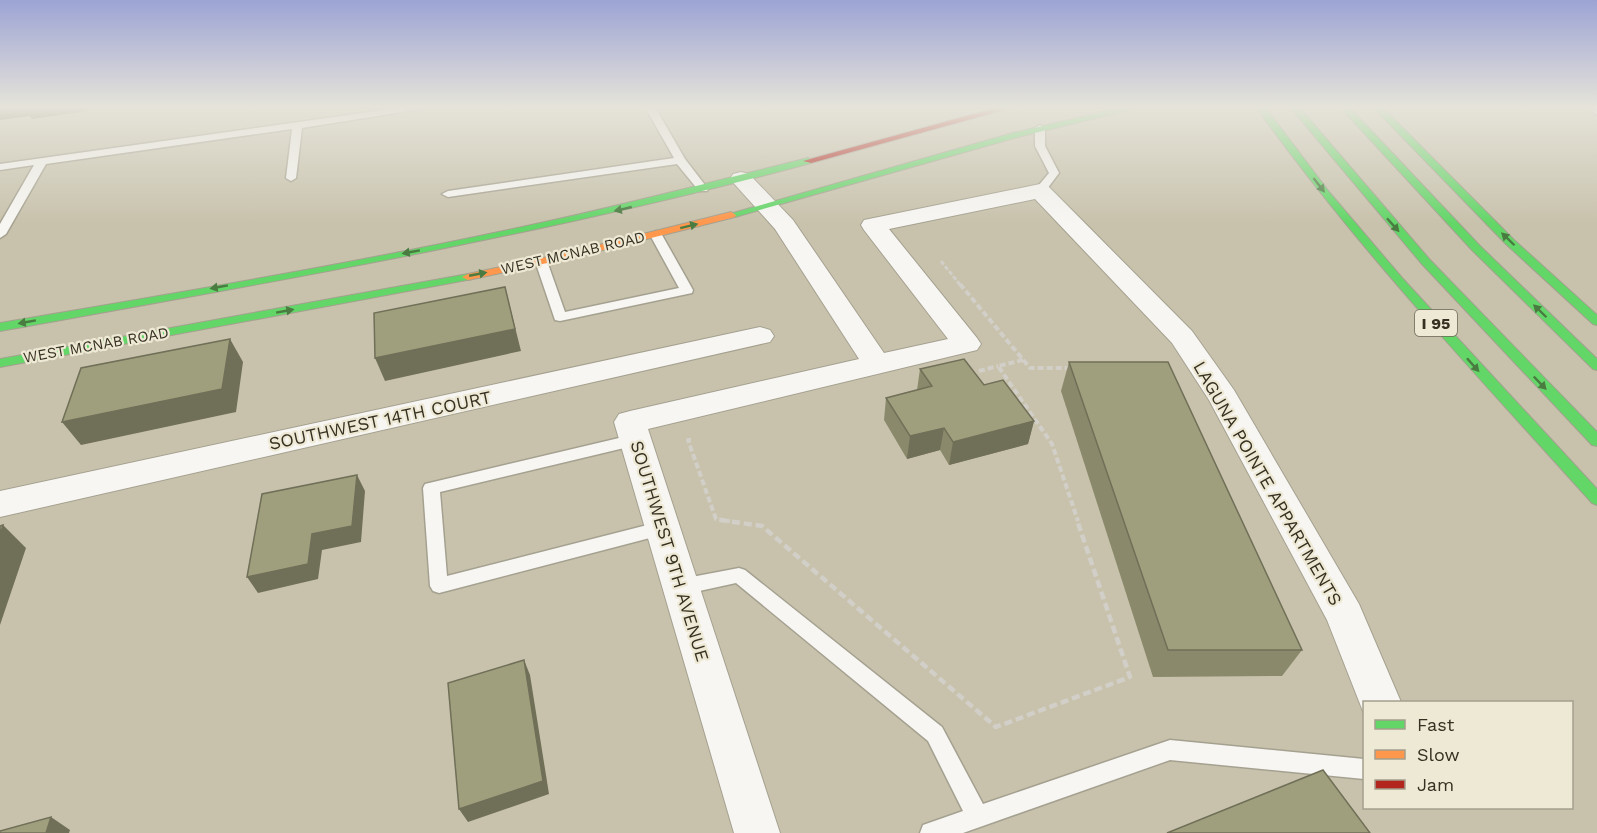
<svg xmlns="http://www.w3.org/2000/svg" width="1597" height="833" font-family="'Work Sans',sans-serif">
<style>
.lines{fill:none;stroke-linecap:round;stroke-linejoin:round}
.lane-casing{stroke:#a5a190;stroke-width:3}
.street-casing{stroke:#a5a190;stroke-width:2}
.fast-casing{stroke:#a5a190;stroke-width:2}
.slow-casing{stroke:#a5a190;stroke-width:2}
.jam-casing{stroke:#a5a190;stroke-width:2}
.path-far2{stroke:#d1cfc8;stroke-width:3;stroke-dasharray:4.5 2;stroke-linecap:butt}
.path-far1{stroke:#d1cfc8;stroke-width:4;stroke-dasharray:6 3;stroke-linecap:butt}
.path{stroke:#d1cfc8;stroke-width:4.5;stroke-dasharray:8 4;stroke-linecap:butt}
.lane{fill:#f7f6f3;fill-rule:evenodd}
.street{fill:#f7f6f3;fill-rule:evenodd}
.fast{fill:#63d668;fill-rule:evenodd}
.slow{fill:#ff974d;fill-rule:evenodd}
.jam{fill:#b3261e;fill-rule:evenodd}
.wall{fill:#8a896c}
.shaded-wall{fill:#706f58}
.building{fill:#a09f7d;stroke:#706f58;stroke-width:1.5}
.oneway{fill:#4a7b41}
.labels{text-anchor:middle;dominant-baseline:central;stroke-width:4.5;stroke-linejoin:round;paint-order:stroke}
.far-street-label{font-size:15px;fill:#353021;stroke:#eee9d5}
.shield{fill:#eee9d5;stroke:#6c6857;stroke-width:1.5}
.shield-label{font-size:16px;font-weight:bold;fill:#353021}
.street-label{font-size:18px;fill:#353021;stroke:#eee9d5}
</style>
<rect width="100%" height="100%" fill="#c8c2ac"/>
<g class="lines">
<defs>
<g id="lane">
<polygon points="405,107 433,107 302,128 296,178 291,181 286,178 292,129 46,164 6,234 0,238 0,224 34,165 0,170 0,164"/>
<polygon points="645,107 655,107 685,159 708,189 707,191 699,191 677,164 448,197 442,194 448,191 674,158"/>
<polygon points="1588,107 1597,107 1597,115"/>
<polygon points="1040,125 1045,128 1045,146 1059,173 1044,193 1040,194 1034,191 1049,173 1035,146 1035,128"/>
<polygon points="656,231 662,235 693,290 692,293 560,321 555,320 535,261 537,258 541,257 547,261 565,312 679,288 650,235"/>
<polygon points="636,434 641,436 644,440 641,444 440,492 447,576 663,521 669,523 671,528 669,533 439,593 433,591 430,586 423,488 425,484"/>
<polygon points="739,568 745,570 942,727 983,804 1170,740 1364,759 1364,779 1170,760 963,833 920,833 923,825 963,811 928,741 736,583 681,595 675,592 672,587 675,582 681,579"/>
</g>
<g id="street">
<polygon points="741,172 749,174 793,220 884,353 948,339 864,230 861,225 864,220 1040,184 1048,186 1192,331 1234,390 1359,604 1401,702 1364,702 1364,714 1327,620 1209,400 1172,343 1035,199 889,229 977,338 981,344 977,350 648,429 780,833 734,833 614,422 619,414 630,411 859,359 775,229 730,179 733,174"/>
<polygon points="760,327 770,330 774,336 770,342 0,517 0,491"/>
</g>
<g id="fast">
<polygon points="1124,107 1141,107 1018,137 735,217 727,217 726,215 1013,133"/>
<path d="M1256,107H1265L1329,192L1403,279L1597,489V505L1592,503C1476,374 1357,248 1256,107Z"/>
<polygon points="1290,107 1299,107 1430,260 1597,432 1597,446 1592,445 1422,264"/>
<polygon points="1340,107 1349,107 1480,246 1597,359 1597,370 1593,369 1472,250"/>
<polygon points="1373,107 1382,107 1514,240 1597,315 1597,325 1593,324 1506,244"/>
<path d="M808,158L813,161L811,163C544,235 272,282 0,331V323C170,294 340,266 508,230C609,209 708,183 808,158Z"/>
<polygon points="468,274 474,277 472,279 0,367 0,359"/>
</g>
<polygon id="slow" points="731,212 736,215 735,217 575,257 468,280 462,277 468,274 575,251"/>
<polygon id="jam" points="999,107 1015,107 811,163 803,161"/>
</defs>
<use href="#lane" class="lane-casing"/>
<use href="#street" class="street-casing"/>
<use href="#fast" class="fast-casing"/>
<use href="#slow" class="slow-casing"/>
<use href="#jam" class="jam-casing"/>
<polyline class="path-far2" points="941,261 961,286"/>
<g class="path-far1">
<polyline points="960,284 1030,368 1072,368"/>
<polyline points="1023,360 998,366 1052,444 1078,521"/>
<polyline points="979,371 998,366"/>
<polyline points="691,440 688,440 716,519 730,521"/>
</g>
<polyline class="path" points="720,520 762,526 996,727 1130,677 1077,520"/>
<use href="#lane" class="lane"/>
<use href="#street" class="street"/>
<use href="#fast" class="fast"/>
<use href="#slow" class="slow"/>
<use href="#jam" class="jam"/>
</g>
<g class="wall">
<polygon points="1069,362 1302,650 1282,676 1153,677 1061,391"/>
<polygon points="920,369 984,385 1034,421 1028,444 949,465 940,450 907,459 884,420 886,398 917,390"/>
</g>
<g class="shaded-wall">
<polygon points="0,107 89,107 88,111 32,119 30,116 0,120"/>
<polygon points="505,287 521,351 385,381 375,358"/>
<polygon points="230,339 243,362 236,412 81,445 62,422"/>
<polygon points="1034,421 1028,444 949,465 953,442"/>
<polygon points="944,428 940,450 907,459 910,436"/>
<polygon points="357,475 365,491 361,542 322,550 318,579 258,593 247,577 312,534"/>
<polygon points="3,525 26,548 0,625 0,535"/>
<polygon points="524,660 530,675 549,794 468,822 459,809"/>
<polygon points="51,817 70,830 69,833 46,833"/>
</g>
<g class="building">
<polygon points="505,287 515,329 375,358 374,313"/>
<polygon points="230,339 222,389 62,422 81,368"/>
<polygon points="964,359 984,385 1003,380 1034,421 953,442 944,428 910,436 886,398 932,386 920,369"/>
<polygon points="1069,362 1168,362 1302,650 1168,650"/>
<polygon points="357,475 352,526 312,534 308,564 247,577 262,494"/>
<polygon points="3,525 0,535 0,526"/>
<polygon points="524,660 543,781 459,809 448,683"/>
<polygon points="1323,770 1370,833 1167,833"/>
<polygon points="51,817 46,833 0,833 0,831"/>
</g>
<defs><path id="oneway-solid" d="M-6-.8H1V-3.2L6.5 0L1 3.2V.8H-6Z" transform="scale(1.5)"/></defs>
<g class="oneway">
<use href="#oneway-solid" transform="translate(1319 185) rotate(52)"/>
<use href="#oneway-solid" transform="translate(623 209) rotate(167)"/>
<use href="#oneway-solid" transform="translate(1393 225) rotate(48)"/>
<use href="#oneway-solid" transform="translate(689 226) rotate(-14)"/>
<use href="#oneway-solid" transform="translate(1508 239) rotate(-136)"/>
<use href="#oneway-solid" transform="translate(411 252) rotate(170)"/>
<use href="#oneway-solid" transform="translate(478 274) rotate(-11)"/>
<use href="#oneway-solid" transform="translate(219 287) rotate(170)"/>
<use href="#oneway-solid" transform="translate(285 311) rotate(-10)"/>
<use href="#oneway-solid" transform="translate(1540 311) rotate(-136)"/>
<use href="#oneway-solid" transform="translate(27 322) rotate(170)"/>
<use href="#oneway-solid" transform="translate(1473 365) rotate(48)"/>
<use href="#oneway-solid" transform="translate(1540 383) rotate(46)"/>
</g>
<linearGradient id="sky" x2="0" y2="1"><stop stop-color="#9ca4d4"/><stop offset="0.48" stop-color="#e6e4da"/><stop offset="1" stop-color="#e6e4da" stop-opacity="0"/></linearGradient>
<rect width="1597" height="224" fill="url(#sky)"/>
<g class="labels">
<g class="far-street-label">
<text transform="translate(573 253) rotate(-13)">WEST MCNAB ROAD</text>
<text transform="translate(96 345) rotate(-10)">WEST MCNAB ROAD</text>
</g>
<rect class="shield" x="1415" y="310" width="42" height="26" rx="4.5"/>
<g class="shield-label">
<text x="1436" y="323">I 95</text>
</g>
<g class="street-label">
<text transform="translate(380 420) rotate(-12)">SOUTHWEST 14TH COURT</text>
<text transform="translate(1268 483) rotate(60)">LAGUNA POINTE APPARTMENTS</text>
<text transform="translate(670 551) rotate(73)">SOUTHWEST 9TH AVENUE</text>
</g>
</g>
<rect x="1363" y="701" width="210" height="108" fill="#eee9d5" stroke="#a49f8d" stroke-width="1.5"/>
<rect x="1375" y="720" width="30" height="9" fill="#63d668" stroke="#a49f8d" stroke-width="1.5"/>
<text x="1417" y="731" font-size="18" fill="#353021">Fast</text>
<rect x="1375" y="750" width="30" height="9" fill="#ff974d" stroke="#a49f8d" stroke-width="1.5"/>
<text x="1417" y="761" font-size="18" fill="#353021">Slow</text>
<rect x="1375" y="780" width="30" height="9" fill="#b3261e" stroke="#a49f8d" stroke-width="1.5"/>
<text x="1417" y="791" font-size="18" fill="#353021">Jam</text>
</svg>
